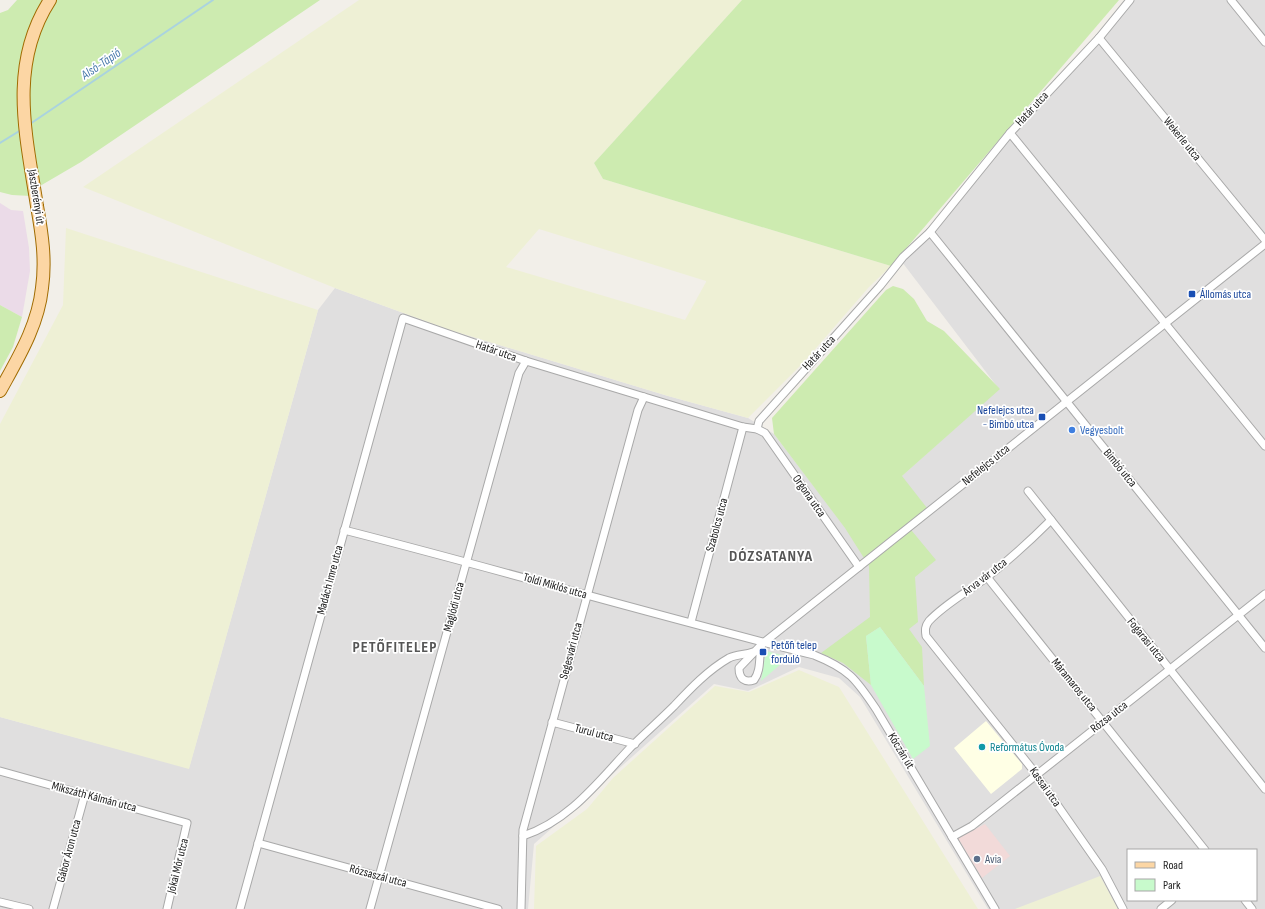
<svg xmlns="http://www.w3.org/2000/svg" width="1265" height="909" font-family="'Sofia Sans Condensed',sans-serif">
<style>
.residential{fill:#e0dfdf;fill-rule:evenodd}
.commercial{fill:#f2dad9}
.industrial{fill:#ebdbe8}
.education{fill:#ffffe5}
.farmland{fill:#eef0d5;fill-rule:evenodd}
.grass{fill:#cdebb0}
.park{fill:#c8facc}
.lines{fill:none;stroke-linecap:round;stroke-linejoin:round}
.stream{stroke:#aad3df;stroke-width:2}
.minor-casing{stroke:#a9a9a9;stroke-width:9}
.primary-casing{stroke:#a06b00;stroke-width:14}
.minor{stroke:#fff;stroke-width:7}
.primary{stroke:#fcd6a4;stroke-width:12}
.transit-dot{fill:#1a4fb4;stroke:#fff;stroke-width:1.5}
.shop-dot{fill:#3f7fe0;stroke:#fff;stroke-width:1.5}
.culture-dot{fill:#0f9aa8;stroke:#fff;stroke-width:1.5}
.service-dot{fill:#5c6f8a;stroke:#fff;stroke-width:1.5}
.labels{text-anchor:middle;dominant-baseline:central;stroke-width:3.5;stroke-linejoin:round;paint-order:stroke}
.street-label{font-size:12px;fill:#222;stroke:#fff}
.transit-label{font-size:12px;fill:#164399;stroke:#fff;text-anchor:start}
.shop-label{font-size:12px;fill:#366cbe;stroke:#fff;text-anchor:start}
.culture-label{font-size:12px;fill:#0d838f;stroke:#fff;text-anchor:start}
.service-label{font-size:12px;fill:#4e5e75;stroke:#fff;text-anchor:start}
.water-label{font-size:13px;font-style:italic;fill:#4a7aab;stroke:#fff}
.district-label{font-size:16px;font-weight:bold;letter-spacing:1px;fill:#555;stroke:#fff}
</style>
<rect width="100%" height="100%" fill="#f2efe9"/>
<path class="residential" d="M1125,0H1265V909H988L860,697L839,678L799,667L748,691L714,684L534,844L528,909H0V717L189,768L318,310L335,288L450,330L668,396L748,418L774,434L845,527L999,389L902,262L1013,126L1101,30ZM1128,850H1256V900H1128Z"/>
<polygon class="commercial" points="985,824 1010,856 982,878 958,838"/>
<polygon class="industrial" points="0,203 11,210 23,211 29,248 30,271 22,317 0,305"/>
<polygon class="education" points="986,721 1022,764 1022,769 991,794 954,748"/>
<g class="farmland">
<path d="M359,0H742L594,163L603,179L891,266L869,287L804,362L748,418L668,396L450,330L335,288L83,187ZM539,229L706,281V282L685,320L506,267Z"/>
<polygon points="66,228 318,310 189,769 0,717 0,424 63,305"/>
<polygon points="799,670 839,687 978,909 534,909 536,846 587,809 613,778 715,686 749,692"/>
<polygon points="1100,876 1118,909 1015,909 1049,896"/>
</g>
<g class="grass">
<path d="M17,0H42C31,24 20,49 18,76C15,115 26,157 31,196L12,195L0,192V13L8,10Z"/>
<path d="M56,0H320L81,162L40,186C35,146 25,102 30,62C33,40 45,19 56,0Z"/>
<polygon points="742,0 1119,0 891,266 603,179 594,163"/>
<polygon points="893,286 903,289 914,299 927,321 944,331 1000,389 902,476 927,508 907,525 936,560 915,577 918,622 909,629 922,647 924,686 880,627 866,636 871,685 843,663 821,653 870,617 869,566 845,528 774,434 772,418 886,290"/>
<polygon points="0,305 22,317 13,347 0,371"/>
</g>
<g class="park">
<polygon points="880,627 924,686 930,746 913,759 871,685 866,636"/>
<polygon points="766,651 789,657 761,681"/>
</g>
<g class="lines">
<g class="stream">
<polyline points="30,124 213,0"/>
<polyline points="0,143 21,130"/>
</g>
<defs>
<g id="minor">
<polyline points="1231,0 1265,42"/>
<polyline points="1099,38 1265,240"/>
<polyline points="1010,133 1265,446"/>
<polyline points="930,232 1265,648"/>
<polyline points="757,429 759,421 880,286 903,257 930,232 1010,133 1099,38 1130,0"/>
<polyline points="1028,491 1265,789"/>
<path d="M1051,520C1030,541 1009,560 986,578C967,592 945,604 929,621C925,626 925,630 926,636L1033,770L1102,869L1123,909"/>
<path d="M344,530C501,570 657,616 814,655C849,669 856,679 876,709L995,909"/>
<polyline points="987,577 1205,850"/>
<polyline points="691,622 743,427"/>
<path d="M762,644C758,657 762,669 754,680C745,683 739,679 739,668L762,644L1265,244"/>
<polyline points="552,722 635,744"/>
<polyline points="0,771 187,823 167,909"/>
<path d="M523,836C569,821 598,782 630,748C644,734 660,720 674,706C690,689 708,670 729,658C737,654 745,655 753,652"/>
<polyline points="952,837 972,826 1265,594"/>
<polyline points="258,843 498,909"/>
<polyline points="1245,900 1252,909"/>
<polyline points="0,902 29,909"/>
<polyline points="53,909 85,794"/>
<polyline points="240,909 403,318 526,361 743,427 757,429 765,433 859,567"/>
<polyline points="370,909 519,373 526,361"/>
<polyline points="521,909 523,830 638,410 644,397"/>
<polyline points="1161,909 1172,900"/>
</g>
<path id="primary" d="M0,391C18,358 38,326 42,288C46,260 42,234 37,206C26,135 8,65 50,0"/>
</defs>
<use href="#minor" class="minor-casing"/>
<use href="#primary" class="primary-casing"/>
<use href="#minor" class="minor"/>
<use href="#primary" class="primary"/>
</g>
<g class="transit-dot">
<rect x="1188" y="290" width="8" height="8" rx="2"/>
<rect x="1038" y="413" width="8" height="8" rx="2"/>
<rect x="759" y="648" width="8" height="8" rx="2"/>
</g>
<circle class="shop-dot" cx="1072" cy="430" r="4"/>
<circle class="culture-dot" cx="982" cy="747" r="4"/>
<circle class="service-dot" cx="977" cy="859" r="4"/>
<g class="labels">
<g class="street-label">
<text transform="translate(1032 109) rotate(-47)">Határ utca</text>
<text transform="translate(1182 139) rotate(51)">Wekerle utca</text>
<text transform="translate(36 197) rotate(81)">Jászberényi út</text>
<text transform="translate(496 351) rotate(19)">Határ utca</text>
<text transform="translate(819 353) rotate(-47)">Határ utca</text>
<text transform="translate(986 465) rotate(-39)">Nefelejcs utca</text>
<text transform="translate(1120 468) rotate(51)">Bimbó utca</text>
<text transform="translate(809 496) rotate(55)">Orgona utca</text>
<text transform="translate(717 525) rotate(-75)">Szabolcs utca</text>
<text transform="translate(985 577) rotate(-38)">Árva vár utca</text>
<text transform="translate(330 580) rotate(-75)">Madách Imre utca</text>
<text transform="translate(555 586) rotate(16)">Toldi Miklós utca</text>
<text transform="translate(454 607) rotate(-75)">Maglódi utca</text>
<text transform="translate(1146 640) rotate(51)">Fogarasi utca</text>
<text transform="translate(571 651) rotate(-75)">Segesvári utca</text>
<text transform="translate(1074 685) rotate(51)">Máramaros utca</text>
<text transform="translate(1109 717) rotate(-38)">Rózsa utca</text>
<text transform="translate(594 733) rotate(15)">Turul utca</text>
<text transform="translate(901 751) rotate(59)">Kóczán út</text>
<text transform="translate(1045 787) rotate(55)">Kassai utca</text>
<text transform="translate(94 797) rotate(15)">Mikszáth Kálmán utca</text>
<text transform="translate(69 851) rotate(-75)">Gábor Áron utca</text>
<text transform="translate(178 866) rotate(-76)">Jókai Mór utca</text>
<text transform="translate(378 876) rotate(15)">Rózsaszál utca</text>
</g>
<g class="transit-label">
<text x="1200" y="294">Állomás utca</text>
<text x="1034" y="410" text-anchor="end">Nefelejcs utca<tspan x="1034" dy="14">- Bimbó utca</tspan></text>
<text x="771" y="645">Petőfi telep<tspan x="771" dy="14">forduló</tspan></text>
</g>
<g class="shop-label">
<text x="1080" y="430">Vegyesbolt</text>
</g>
<g class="culture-label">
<text x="990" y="747">Református Óvoda</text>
</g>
<g class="service-label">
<text x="985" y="859">Avia</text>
</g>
<g class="water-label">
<text transform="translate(101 64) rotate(-34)">Alsó-Tápió</text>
</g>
<g class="district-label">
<text x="771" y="556">DÓZSATANYA</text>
<text x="395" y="647">PETŐFITELEP</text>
</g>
</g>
<rect x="1127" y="849" width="130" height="52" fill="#ffffff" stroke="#a7a7a7"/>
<rect x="1135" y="862" width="20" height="6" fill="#fcd6a4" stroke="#a7a7a7"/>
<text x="1163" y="869" font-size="12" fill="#222222">Road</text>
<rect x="1135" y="879" width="20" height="12" fill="#c8facc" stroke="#a7a7a7"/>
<text x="1163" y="889" font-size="12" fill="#222222">Park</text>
</svg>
